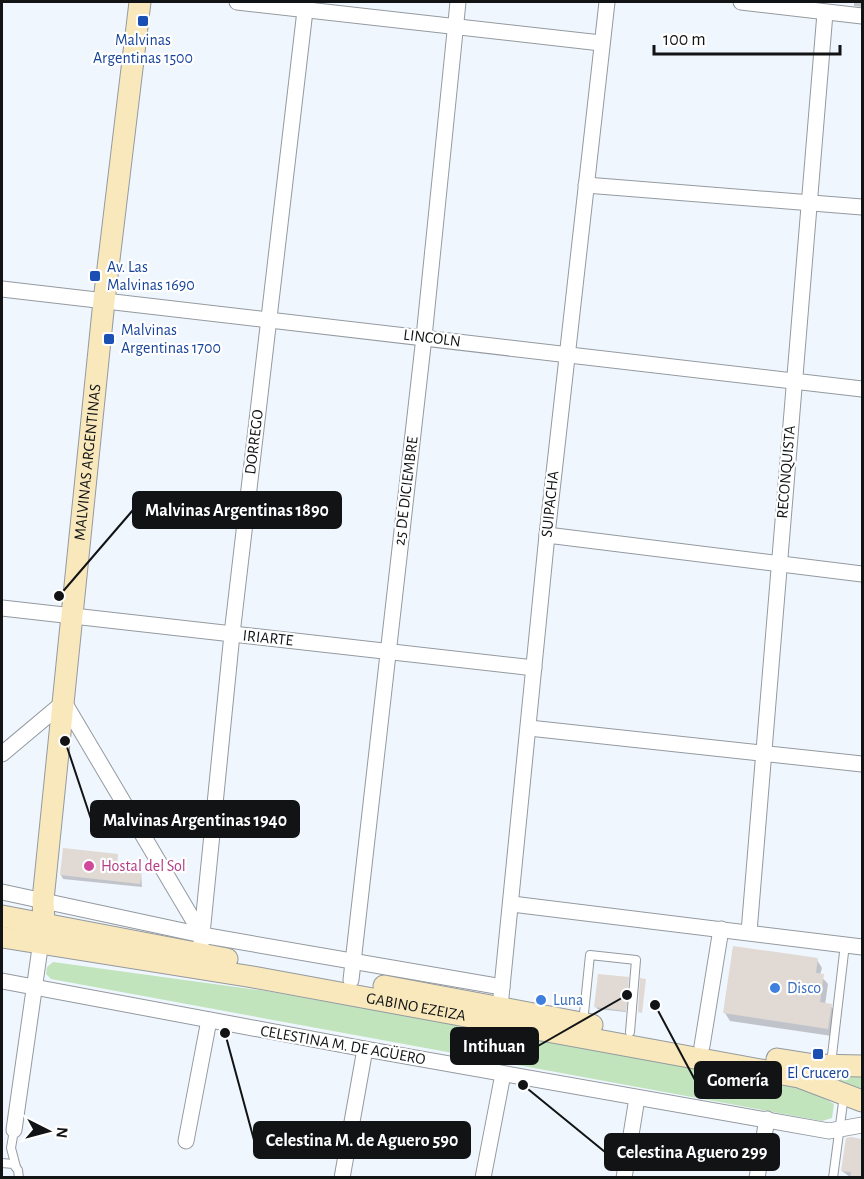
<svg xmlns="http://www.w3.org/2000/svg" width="864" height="1179" font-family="'Alegreya Sans',sans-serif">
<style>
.green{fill:#c1e4bd}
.shadow{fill:#0003}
.building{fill:#e0d9d4}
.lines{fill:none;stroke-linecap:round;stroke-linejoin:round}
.lane-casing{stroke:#949aa0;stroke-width:10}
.street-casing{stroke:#949aa0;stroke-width:17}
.secondary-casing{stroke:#949aa0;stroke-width:23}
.lane{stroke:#fff;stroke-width:8}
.street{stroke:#fff;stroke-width:15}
.secondary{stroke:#f8e8bb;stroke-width:21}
.transit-dot{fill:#1a4fb4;stroke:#fff;stroke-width:2}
.hotel-dot{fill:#d1479c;stroke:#fff;stroke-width:2}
.shop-dot{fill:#3f7fe0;stroke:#fff;stroke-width:2}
.labels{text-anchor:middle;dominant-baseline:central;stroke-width:4.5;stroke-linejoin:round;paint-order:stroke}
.transit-label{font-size:16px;fill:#164399;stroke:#fff}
.street-label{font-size:16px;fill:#111315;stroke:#fff}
.hotel-label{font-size:16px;fill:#b23c85;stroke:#fff;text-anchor:start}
.shop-label{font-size:16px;fill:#366cbe;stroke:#fff;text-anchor:start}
.leader{fill:none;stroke:#111315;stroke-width:2}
.callout-dot{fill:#111315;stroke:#fff;stroke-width:2}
.callout{fill:#111315;stroke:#111315;stroke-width:2}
.callout-label{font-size:18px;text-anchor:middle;font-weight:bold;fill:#fff}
</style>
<rect width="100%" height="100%" fill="#f0f6fd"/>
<g class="green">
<polygon points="53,962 266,991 780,1083 807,1089 834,1104 832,1118 822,1121 51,979 46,974 47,967"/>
<polygon points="808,1071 862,1074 862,1095"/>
</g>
<g class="shadow">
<polygon points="854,2 862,2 862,7 854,6"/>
<polygon points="117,855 118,870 141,872 142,887 63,879 61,875"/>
<polygon points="817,960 822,968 820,975 828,984 825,1005 831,1006 836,1014 832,1036 730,1021 725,1013"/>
<polygon points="628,979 626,1012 597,1009 596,1007"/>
<polygon points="847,1139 862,1141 862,1178 851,1178 842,1171"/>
</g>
<g class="building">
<polygon points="63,848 118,854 116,868 142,871 140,884 60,875"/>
<polygon points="733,946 818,958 816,973 824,974 820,1002 832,1004 828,1029 723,1013"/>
<polygon points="598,974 629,977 626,1011 594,1007"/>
<polygon points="640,978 646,979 642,1013 638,1012"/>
<polygon points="851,1137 862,1139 862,1178 850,1178 851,1172 841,1171 846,1138"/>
</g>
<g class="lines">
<defs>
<g id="lane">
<polyline points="583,1023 590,955 636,960 630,1032"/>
<polyline points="831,1064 845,944"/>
<polyline points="14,1130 11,1148 16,1167"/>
<polyline points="2,1163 13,1164 18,1170 19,1178"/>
<polyline points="833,1178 844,1095"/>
</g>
<g id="street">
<polyline points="237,2 601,43"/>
<polyline points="741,2 862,16"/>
<polyline points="586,185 862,207"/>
<polyline points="2,289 862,389"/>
<polyline points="547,535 862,574"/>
<polyline points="2,608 534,668"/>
<polyline points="529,728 862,764"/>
<polyline points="2,754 64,702 202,935"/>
<polyline points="2,892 202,935 502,987"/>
<polyline points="512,904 862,947"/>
<polyline points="749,932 825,13"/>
<polyline points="200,954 232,634 306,2"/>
<polyline points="351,980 424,337 458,2"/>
<polyline points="2,981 365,1049 829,1131 862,1125"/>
<polyline points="500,1007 547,535 607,2"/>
<polyline points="702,1046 721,929"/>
<polyline points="14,1130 42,934"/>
<polyline points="186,1141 209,1020"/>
<polyline points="342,1178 365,1049"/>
<polyline points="483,1178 503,1074"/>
<polyline points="624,1178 637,1098"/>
<polyline points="757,1178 767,1119"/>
</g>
<g id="secondary">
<polyline points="2,916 227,959"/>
<path id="s1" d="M44,924L43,900L104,301L140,2"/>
<path id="s2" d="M2,937L253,977L799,1077L862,1101"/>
<polyline points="384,986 592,1025"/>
<polyline points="777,1059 815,1065 862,1066"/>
</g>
</defs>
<use href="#lane" class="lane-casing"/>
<use href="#street" class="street-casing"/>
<use href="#secondary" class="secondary-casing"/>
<use href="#lane" class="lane"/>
<use href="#street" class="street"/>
<use href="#secondary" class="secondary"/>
</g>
<g class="transit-dot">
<rect x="137" y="15" width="12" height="12" rx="3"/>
<rect x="89" y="270" width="12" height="12" rx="3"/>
<rect x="103" y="333" width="12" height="12" rx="3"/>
<rect x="812" y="1048" width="12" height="12" rx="3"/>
</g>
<circle class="hotel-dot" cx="89" cy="866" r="6"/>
<g class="shop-dot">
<circle cx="775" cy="988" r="6"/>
<circle cx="541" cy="1000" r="6"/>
</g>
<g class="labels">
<g class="transit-label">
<text x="143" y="40">Malvinas<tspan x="143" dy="18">Argentinas 1500</tspan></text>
<text x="107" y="267" text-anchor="start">Av. Las<tspan x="107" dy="18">Malvinas 1690</tspan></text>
<text x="121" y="330" text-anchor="start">Malvinas<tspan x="121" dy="18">Argentinas 1700</tspan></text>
<text x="818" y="1073">El Crucero</text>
</g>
<g class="street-label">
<text transform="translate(432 338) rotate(7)">LINCOLN</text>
<text transform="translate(254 442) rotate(-83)">DORREGO</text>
<text stroke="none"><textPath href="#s1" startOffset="464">MALVINAS ARGENTINAS</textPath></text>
<text transform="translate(786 472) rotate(-85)">RECONQUISTA</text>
<text transform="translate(406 491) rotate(-83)">25 DE DICIEMBRE</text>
<text transform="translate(550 504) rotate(-84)">SUIPACHA</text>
<text transform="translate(268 638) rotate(6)">IRIARTE</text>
<text stroke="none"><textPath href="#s2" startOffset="420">GABINO EZEIZA</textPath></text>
<text transform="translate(343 1045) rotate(10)">CELESTINA M. DE AGÜERO</text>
</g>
<g class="hotel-label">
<text x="101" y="866">Hostal del Sol</text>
</g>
<g class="shop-label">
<text x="787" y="988">Disco</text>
<text x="553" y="1000">Luna</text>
</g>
</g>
<path class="leader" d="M59 596L133 510M65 741L91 819M627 995L538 1046M655 1005L695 1080M225 1033L254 1140M523 1085L605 1152"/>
<g class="callout-dot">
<circle cx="59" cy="596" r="6"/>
<circle cx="65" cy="741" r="6"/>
<circle cx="627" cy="995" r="6"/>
<circle cx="655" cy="1005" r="6"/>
<circle cx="225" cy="1033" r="6"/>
<circle cx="523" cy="1085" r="6"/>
</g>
<g class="callout">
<rect x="133" y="492" width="208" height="36" rx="6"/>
<rect x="91" y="801" width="208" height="36" rx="6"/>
<rect x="451" y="1028" width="87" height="36" rx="6"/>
<rect x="695" y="1062" width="86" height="36" rx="6"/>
<rect x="254" y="1122" width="216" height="36" rx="6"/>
<rect x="605" y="1134" width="174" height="36" rx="6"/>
</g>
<g class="callout-label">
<text x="237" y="516">Malvinas Argentinas 1890</text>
<text x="195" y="826">Malvinas Argentinas 1940</text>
<text x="494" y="1052">Intihuan</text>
<text x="738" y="1086">Gomería</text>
<text x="362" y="1146">Celestina M. de Aguero 590</text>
<text x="692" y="1158">Celestina Aguero 299</text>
</g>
<rect width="864" height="1179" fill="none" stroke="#111315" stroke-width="6"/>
<g transform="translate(48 1131) rotate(96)" stroke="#ffffff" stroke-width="4.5" paint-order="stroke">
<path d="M0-4.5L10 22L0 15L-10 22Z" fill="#111315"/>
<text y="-9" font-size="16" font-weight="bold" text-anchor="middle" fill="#111315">N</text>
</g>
<path d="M654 45v9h186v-9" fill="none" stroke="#111315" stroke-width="3"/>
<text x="663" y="45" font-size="18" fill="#111315" stroke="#ffffff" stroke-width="4.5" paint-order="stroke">100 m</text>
</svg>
